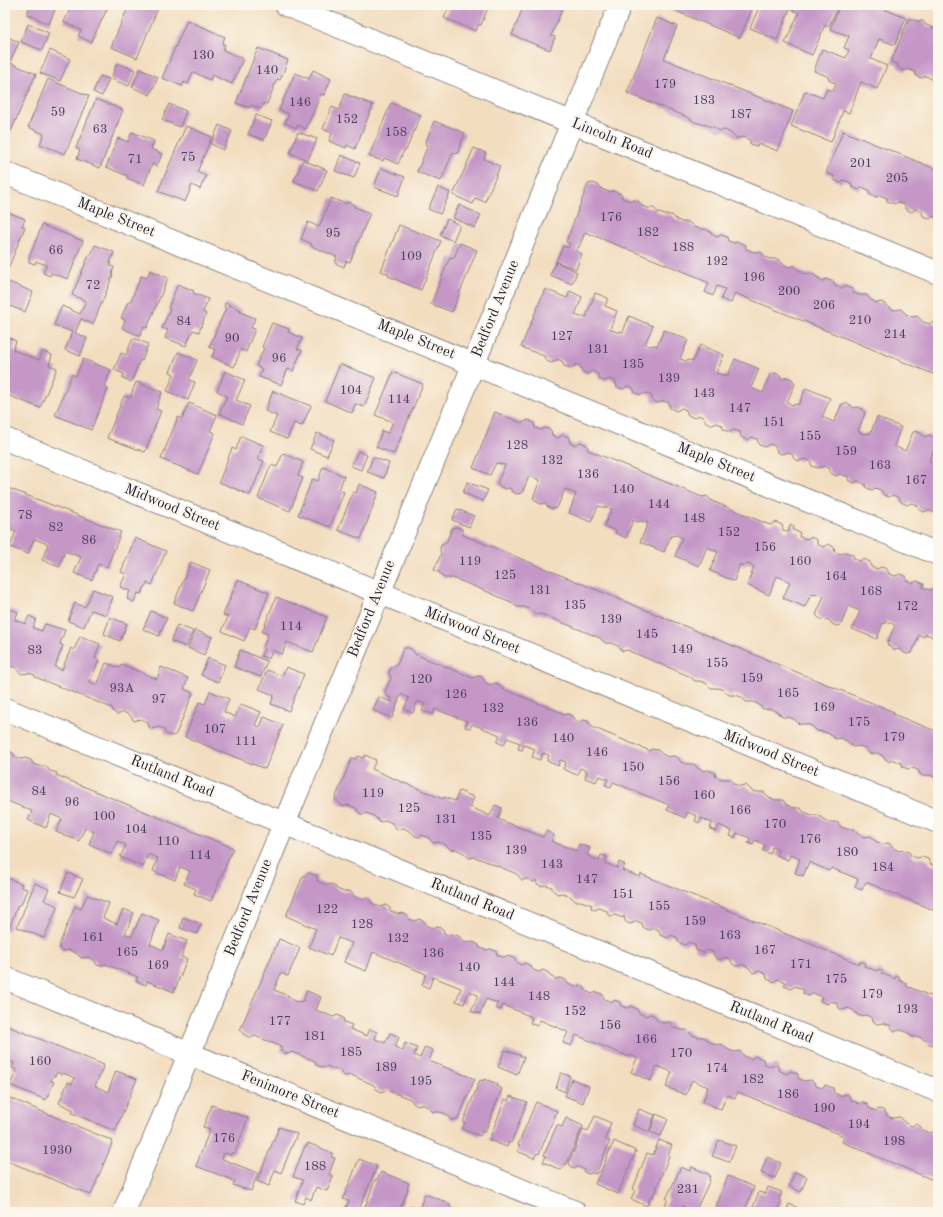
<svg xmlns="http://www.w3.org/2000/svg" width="943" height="1217" font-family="'Old Standard TT',serif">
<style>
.building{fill:#c597c7}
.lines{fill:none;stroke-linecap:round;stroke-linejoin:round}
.minor-casing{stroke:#8a807d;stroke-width:24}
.minor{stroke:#fff;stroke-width:22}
.labels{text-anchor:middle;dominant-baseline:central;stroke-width:4;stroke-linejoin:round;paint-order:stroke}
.number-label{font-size:13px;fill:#4b3f5e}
.street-label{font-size:15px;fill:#22223b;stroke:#fbf7ec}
</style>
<rect width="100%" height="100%" fill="#fbf7ec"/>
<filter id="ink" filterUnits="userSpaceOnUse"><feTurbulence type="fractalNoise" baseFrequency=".025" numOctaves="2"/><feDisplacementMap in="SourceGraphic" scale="8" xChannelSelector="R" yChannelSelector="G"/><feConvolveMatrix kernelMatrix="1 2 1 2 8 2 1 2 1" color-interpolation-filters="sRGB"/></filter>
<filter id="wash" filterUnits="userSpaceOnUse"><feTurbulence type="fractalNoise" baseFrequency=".012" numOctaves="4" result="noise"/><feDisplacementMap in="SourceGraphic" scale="16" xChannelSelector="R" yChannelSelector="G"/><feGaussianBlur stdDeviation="0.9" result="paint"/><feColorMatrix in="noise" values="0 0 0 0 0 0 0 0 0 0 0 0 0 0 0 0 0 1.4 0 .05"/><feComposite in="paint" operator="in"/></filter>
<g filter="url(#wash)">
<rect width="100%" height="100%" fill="#f3ddbf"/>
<g id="blocks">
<g class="building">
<polygon points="27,5 57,5 49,24 27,14 30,6"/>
<polygon points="72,5 109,5 91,42 78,36 81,30 64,22"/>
<polygon points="129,5 150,5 158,8 137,58 111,47"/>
<polygon points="450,5 489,5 481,25 479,24 476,31 444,18"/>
<polygon points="524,5 564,5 551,36 555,37 550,50 512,35"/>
<polygon points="673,5 741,5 752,9 740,38 671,9"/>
<polygon points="760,5 839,5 829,26 825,25 812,55 785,43 799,13 790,9 777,40 750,28"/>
<polygon points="840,5 874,5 906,18 895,45 879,39 871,59 887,66 877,89 861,82 849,113 843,111 831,142 791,126 805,91 823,98 827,89 833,91 836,83 830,81 827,76 814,71 822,49 846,58 849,50 844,48 849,36 830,29"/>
<polygon points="657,18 677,26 664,59 793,111 778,151 760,144 756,146 750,144 750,140 743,137 739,138 736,138 731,133 725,130 720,131 713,127 695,122 687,117 627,93"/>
<polygon points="909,18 917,21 923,21 926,25 934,28 938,27 938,84 933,82 932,79 926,76 921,78 916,76 915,72 908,69 904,71 899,68 897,64 891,62"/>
<polygon points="187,20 225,37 222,44 225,45 223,50 243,59 232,84 212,75 210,80 193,72 188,84 184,82 182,86 162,78"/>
<polygon points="28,24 49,33 42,50 21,42"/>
<polygon points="5,36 19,42 10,62 5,60"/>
<polygon points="258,48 288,60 280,80 277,79 267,104 264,103 261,109 251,105 250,108 236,103"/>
<polygon points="50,50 70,59 60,81 40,73"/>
<polygon points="6,61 36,74 11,131 5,129"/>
<polygon points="117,63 135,70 129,86 111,79"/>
<polygon points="140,69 158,77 150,95 132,87"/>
<polygon points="313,70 331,79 324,95 321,94 306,129 298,125 297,128 285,123 289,114 279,110 295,73 309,79"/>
<polygon points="100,76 109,79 102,96 93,92"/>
<polygon points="48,79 89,96 65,154 40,144 44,134 28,127"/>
<polygon points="345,94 373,105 355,149 347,145 346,148 329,141 332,133 323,129 332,107 339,110"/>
<polygon points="96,99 123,110 100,168 77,159 80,150 76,148"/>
<polygon points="391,103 421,115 406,150 404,150 398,164 384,158 383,161 369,156"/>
<polygon points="169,104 186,111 180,127 162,120"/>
<polygon points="256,115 272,121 264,140 248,134"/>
<polygon points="434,121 465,133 457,154 453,152 441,181 417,172 428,145 425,144"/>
<polygon points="219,125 232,131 223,150 211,144"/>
<polygon points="186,126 212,137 197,172 206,176 200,189 192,185 185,202 158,191"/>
<polygon points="843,131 938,170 938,219 933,216 930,219 923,216 922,212 915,209 912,212 905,209 905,205 897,202 895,204 887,201 887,198 880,195 877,197 869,194 869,190 862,187 859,190 852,187 851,183 844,180 841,183 834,180 834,176 826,173"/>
<polygon points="132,132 154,141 151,149 162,154 157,166 152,164 144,185 127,178 128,176 106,167 118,138 128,142"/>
<polygon points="298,132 317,139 308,160 290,153"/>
<polygon points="474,148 486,153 484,159 500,166 485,202 475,198 473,204 453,195"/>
<polygon points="341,155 360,163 354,178 335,171"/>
<polygon points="303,160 327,170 318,191 294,181"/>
<polygon points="381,168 405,177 398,196 374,187"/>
<polygon points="593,183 598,185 602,189 609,192 613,191 621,194 622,198 630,201 636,200 639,202 642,206 648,208 654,208 659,213 665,215 672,215 677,220 682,222 689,222 694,227 700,229 705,229 709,231 712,234 717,237 721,235 727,237 728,241 735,243 738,242 746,245 746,249 754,252 761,252 765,257 771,259 778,259 783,264 789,267 795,266 800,271 806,274 813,274 818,278 823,281 826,279 834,282 835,286 841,288 844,286 852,289 853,293 859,295 866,295 871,300 877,303 882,302 888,307 894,310 901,309 906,314 912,317 917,316 923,322 929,324 932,322 938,325 938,376 737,294 735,293 731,303 721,299 725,289 717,286 713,296 705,292 709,283 700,279 700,278 585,232 579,247 578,247 576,251 582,254 576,269 556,262 563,246 568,248 570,243 566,242 588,184"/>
<polygon points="438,187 450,193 440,214 428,209"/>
<polygon points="331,198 346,204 347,202 355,205 354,207 370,213 350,262 346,261 344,267 335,263 337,257 311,246 312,244 301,239 308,222 319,227"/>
<polygon points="459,205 481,215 475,228 453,218"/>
<polygon points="5,211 25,219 22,226 25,227 7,271 5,270"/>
<polygon points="447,219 460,225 453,241 440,235"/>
<polygon points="42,225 83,241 68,279 51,273 50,276 43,273 46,265 36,261 35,264 29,262 29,258"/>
<polygon points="399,225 441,241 421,290 388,276 389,274 381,271"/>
<polygon points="460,243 477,250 452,312 431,304 450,257 454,258"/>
<polygon points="95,245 114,252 110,263 111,264 110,266 114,267 112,274 113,275 93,324 81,319 75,333 87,338 80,356 65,350 72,332 54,325 62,306 80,314 86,301 72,295 89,255 91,255"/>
<polygon points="556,262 577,272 572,284 550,275"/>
<polygon points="150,270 168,278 147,328 144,326 140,336 122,328 125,320 121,318 128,302 130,303 141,276 147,278"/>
<polygon points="9,282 33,292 25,312 5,304 5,292"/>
<polygon points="178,284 194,291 193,293 208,299 203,312 206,314 199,332 193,330 186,346 165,338 168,330 162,328 170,309 168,308"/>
<polygon points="545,289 567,298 570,291 582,297 575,315 580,317 584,316 587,317 587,314 595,293 608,298 605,306 617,311 610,329 619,333 620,331 623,332 629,316 653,326 645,344 650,346 655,345 657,346 664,330 688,340 680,359 686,361 690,360 693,361 700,345 724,355 716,373 722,375 728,375 735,359 759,369 751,388 763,393 770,374 775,373 780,375 782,379 787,377 792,379 795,384 787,402 792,405 799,404 806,388 830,398 822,417 834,422 842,404 846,403 851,405 853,408 858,407 863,409 865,413 858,431 863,434 868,433 870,434 877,417 888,422 901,427 894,446 905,451 913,432 916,431 922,434 924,437 929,435 933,437 937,442 929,461 934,463 938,462 938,518 936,517 938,514 928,510 924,512 919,510 917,505 911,503 907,505 901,502 899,498 893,495 889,497 884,495 881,490 875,488 872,490 865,487 866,485 858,481 853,483 848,480 849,477 840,474 836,476 830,473 828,468 823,466 818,468 812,466 810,461 804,459 799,461 794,459 792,454 787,452 782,454 777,452 775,446 769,444 765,447 759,445 757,439 752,437 747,440 741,437 740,432 734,430 730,432 724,430 722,425 717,423 712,425 706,422 704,418 699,415 694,418 688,415 686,410 682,408 676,411 670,408 669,403 664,401 658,403 653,401 651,395 646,393 641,395 635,393 633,388 628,386 623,389 617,387 615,381 610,379 605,381 599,379 598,374 592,371 588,374 582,372 580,366 575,364 575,366 570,368 564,366 562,361 557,359 556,361 551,363 545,360 544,356 521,347"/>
<polygon points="225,303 241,310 240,312 255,318 251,328 255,329 246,352 241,349 234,367 212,357 215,350 209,347 226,308 224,307"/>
<polygon points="272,323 289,329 288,332 302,338 297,349 302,350 293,371 288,369 281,385 259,377 262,369 256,366 264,348 262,347"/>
<polygon points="5,336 16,341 13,350 39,360 43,351 52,355 49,365 57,368 40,408 5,394"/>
<polygon points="133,338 148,344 142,361 140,360 131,382 122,378 124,374 114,370 121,353 126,355"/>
<polygon points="178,352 197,360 189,380 195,382 188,400 167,391 174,374 170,372"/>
<polygon points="83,359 111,370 104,387 108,389 91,430 55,415 72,374 76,376"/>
<polygon points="340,364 376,378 364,407 355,404 352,413 325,401"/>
<polygon points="225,371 245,380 236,400 250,406 242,424 219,413 227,396 217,391"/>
<polygon points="393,372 423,384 394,454 376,447 382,431 388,433 393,422 375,415"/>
<polygon points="136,382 162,392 156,409 161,411 145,452 107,438 124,396 130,398"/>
<polygon points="273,391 311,406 302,426 294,423 287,439 270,432 277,416 265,411"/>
<polygon points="189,403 217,415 210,431 215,433 198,474 161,459 178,417 182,419"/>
<polygon points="495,412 522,423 528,420 534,423 535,428 541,430 545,428 551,430 552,435 558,438 563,435 569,437 570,443 575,445 580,442 587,445 588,450 702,497 707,496 712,501 765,523 770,525 776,522 782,525 783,530 788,532 791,524 794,526 793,530 800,533 799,537 800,537 806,539 811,537 817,540 817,544 823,547 828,544 834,547 835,552 841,554 846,552 853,555 854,559 859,561 864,559 870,562 871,567 877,569 881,567 887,569 889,574 895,576 900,574 906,576 906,580 912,583 917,581 924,584 922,587 930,590 935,588 938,590 938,639 926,634 924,637 919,635 912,653 907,654 902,652 899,649 895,650 891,648 887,644 895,625 886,621 885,624 883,623 877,639 852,629 860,611 848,606 841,625 836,626 832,624 829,620 820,619 816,615 824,596 818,594 814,595 811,594 805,607 783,598 790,582 777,576 769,595 747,585 754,567 748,564 743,566 740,564 734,581 710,571 718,552 707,547 699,566 675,556 682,538 677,535 671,536 664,552 640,542 648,523 641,521 637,522 633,520 626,538 615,533 616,531 604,526 612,509 598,506 591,522 569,513 576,494 571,492 565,489 557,508 552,509 548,507 545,503 541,504 537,502 533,498 540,480 529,476 522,493 517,494 512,492 510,488 505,489 501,487 497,483 505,465 496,463 490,475 473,468"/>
<polygon points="317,433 334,440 327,456 310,449"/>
<polygon points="241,436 263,445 258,459 264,461 250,495 219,482 232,448 236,450"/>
<polygon points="358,451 367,455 361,470 351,466"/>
<polygon points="283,453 303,462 298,476 303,478 290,511 258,498 271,465 277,467"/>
<polygon points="373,457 389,463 384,478 367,472"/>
<polygon points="323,467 344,476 339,490 344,492 330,527 298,515 312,479 318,481"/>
<polygon points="467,482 488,490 483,501 463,493"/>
<polygon points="5,484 9,486 8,488 121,532 107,567 98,564 92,580 74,573 81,557 65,551 59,567 42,560 48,544 34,539 28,554 10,547 16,531 5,527"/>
<polygon points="359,484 378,492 361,539 338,530 353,492 356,493"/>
<polygon points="457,509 474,516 469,527 452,520"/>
<polygon points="456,527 462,529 463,535 894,712 893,714 938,732 938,780 937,778 930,775 923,776 920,774 919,771 913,768 908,769 903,767 901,763 891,759 890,762 885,759 883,756 877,753 870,754 865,748 859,746 853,747 847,741 841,738 835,739 830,734 824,732 817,731 812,726 806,724 799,724 794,719 788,717 782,717 777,712 771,709 763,709 758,704 753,702 746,702 742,697 735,695 729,695 724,690 718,688 711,688 706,683 700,681 695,681 689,676 629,651 629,650 622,651 618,646 611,643 605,643 600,638 576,628 541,614 534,614 529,609 524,607 517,607 511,602 488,592 453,578 444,578 440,573 434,570 441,554 440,549 441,545 446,543 452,528"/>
<polygon points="135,538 166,551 152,585 147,583 141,594 138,593 134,602 127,599 130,591 120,587 126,574 121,572"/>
<polygon points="191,562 210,570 193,611 174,603"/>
<polygon points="238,580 269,593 255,629 250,627 244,641 222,631 228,617 223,615"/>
<polygon points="93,589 113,597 106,615 91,610 84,627 68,621 75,603 85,607"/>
<polygon points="276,597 327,617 313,652 287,642 282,654 272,650 269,659 261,656 264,648 263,647 268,634 262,632"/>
<polygon points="10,609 18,612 15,620 25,624 29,616 36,619 33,628 42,631 45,624 65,630 60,644 63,645 55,667 62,670 71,648 74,650 80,636 100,644 95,658 99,660 90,682 97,685 106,663 120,668 121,664 157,679 161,667 188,678 184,689 193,693 176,734 173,736 168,735 165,733 164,729 159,727 152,729 149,727 147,722 140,719 134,721 130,715 123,712 119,714 116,714 113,711 112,708 35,677 35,675 29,673 22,674 18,671 17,668 10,666 5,667 5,616 6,617"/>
<polygon points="151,611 167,618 159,636 143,629"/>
<polygon points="110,617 127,624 120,641 104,634"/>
<polygon points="177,625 193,631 186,647 171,641"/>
<polygon points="195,630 212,637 204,655 188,648"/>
<polygon points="405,648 409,648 413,651 415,654 473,678 477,676 482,677 486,683 491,685 495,683 498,684 503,689 563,713 562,715 568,714 572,716 574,720 580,722 583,720 588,721 592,727 650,751 651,749 658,750 662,754 668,757 672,756 677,757 681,762 686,764 694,764 699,769 704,771 707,770 711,771 715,773 716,777 722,779 730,779 734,784 739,786 746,785 752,791 757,792 764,792 770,798 776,800 783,800 787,805 794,808 800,808 804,812 812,815 818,815 823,819 829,822 835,822 838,823 841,827 847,829 853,829 858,834 864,837 871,836 875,841 882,844 889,843 893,848 899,851 904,850 909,852 911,856 917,858 922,857 928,859 930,864 935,866 938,865 938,912 866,882 862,890 855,887 858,879 831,868 829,871 809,862 803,876 795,873 800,859 790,855 788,860 776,855 778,850 772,847 770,854 763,851 765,845 755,840 753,845 748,843 750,838 737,833 735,838 730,836 732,831 719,825 716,831 710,829 712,823 701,818 699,823 695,821 697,816 687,812 685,818 667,810 669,805 613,782 611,787 605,785 608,779 599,776 596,782 585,778 587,771 580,768 577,775 563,769 566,762 560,760 558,766 547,761 549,755 543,753 540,760 532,757 535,749 524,745 522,750 518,749 520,743 507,738 504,745 497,742 500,735 472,724 470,728 465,727 467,721 435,709 433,714 422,711 425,704 418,701 413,713 404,709 409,698 401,694 392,718 373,710 379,697 391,702 392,698 388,697 385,691 391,678 389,672 391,667 397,665 403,649"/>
<polygon points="240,650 267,661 261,677 234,667"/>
<polygon points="208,658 225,665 218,682 201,675"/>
<polygon points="286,667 304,674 289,711 271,704 274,695 259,689 267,670 282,676"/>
<polygon points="210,691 229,699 224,712 235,717 241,704 261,712 255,725 260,727 264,717 283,725 265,769 185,737 199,702 205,704"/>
<polygon points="7,750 13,753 15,757 22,759 25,758 31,760 33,764 39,766 46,766 50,771 57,773 56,775 233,848 211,901 194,894 196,889 184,884 190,871 180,867 175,880 153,871 158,858 148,854 143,867 120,857 126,845 117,841 112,854 89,844 94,832 85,828 79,841 56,832 62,819 51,814 46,828 28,820 32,811 5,800 5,751"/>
<polygon points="365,755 376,760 372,769 390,777 443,799 444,797 455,801 459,791 474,797 470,807 490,816 495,805 502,808 498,819 543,837 546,831 554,835 551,841 576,851 579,844 590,848 587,855 599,861 601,855 607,857 605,863 617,868 619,862 625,865 622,870 640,877 641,874 854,962 859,964 860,961 865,963 864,966 877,971 878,969 883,971 881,973 895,979 896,976 900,978 899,980 907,984 906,986 938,999 938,1045 929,1044 925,1040 919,1037 912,1037 908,1033 902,1030 894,1031 890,1025 883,1023 877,1024 873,1021 872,1018 866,1015 859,1016 854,1011 849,1008 842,1010 839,1008 837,1003 831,1001 827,1004 820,1001 822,997 813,993 809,996 803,993 804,990 795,986 791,989 784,986 786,982 778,979 774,982 767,979 766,974 759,971 753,973 748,967 742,964 739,966 735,966 732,963 730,959 725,957 721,959 717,959 714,956 713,952 707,950 703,953 696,950 695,945 689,942 685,945 678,942 678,938 671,935 668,938 660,935 659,930 654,928 650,930 646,929 643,927 642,923 636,921 633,923 629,924 625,921 624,916 623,918 615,915 611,916 608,915 607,911 598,908 596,910 591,908 592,905 581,901 575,901 570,896 563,893 557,894 552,889 552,887 546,885 541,886 537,884 536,880 534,882 528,879 522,880 517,874 475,857 469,858 464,853 456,849 451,850 446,845 439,842 433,843 429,838 422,835 419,837 415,836 410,831 403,828 397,829 394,826 392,823 385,820 382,822 379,821 374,816 367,813 364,814 360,814 356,808 348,805 345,806 342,806 338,801 335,799 352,758 356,759 358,756 364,758"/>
<polygon points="68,873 83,879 74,897 60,892"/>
<polygon points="308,873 317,876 317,881 326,885 333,884 337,889 344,892 350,891 355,897 361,899 368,898 371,901 373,904 380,907 386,905 390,908 390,911 398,914 402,913 407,915 409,919 415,921 419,919 425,922 427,926 432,928 437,927 443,929 444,933 450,936 454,934 460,937 462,941 468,943 472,942 478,944 480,948 486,950 490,949 496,951 497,955 503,957 507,956 514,958 516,962 521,965 525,963 531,966 533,970 539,972 543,970 549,973 551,977 556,979 561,978 566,980 568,984 575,987 579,985 584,987 586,991 592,994 597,992 602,994 604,999 613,1002 614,1000 620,1002 621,1006 627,1008 631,1006 637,1009 639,1013 646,1016 650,1014 653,1015 657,1020 662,1023 670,1022 674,1028 681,1030 687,1030 692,1035 698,1037 704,1037 710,1042 716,1045 721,1044 727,1049 734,1052 740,1051 744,1056 751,1059 755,1056 763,1059 764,1064 769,1066 773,1065 777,1065 780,1071 787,1074 791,1071 798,1074 798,1078 804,1081 811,1080 814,1082 816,1086 822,1088 825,1085 833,1088 834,1093 840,1096 847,1094 850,1097 851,1100 858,1103 858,1104 863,1102 867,1104 869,1108 875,1111 879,1109 883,1110 886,1113 887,1116 893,1118 900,1117 902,1119 905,1123 911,1126 917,1124 920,1126 922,1130 929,1133 935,1132 938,1135 938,1182 842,1142 844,1136 738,1092 735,1098 727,1095 721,1109 703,1102 708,1087 692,1080 686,1095 666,1087 672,1072 657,1066 650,1081 631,1072 637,1058 630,1055 629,1057 576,1035 571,1046 563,1043 568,1032 540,1020 537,1026 530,1023 532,1017 503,1005 501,1010 495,1008 498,1003 486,999 480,1014 471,1011 478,995 469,991 464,1004 456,1001 461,988 433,977 429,988 422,985 426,974 373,952 366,971 344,962 352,943 338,938 331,956 309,947 316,929 286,916 303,876 305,876"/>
<polygon points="5,877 22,884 21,887 27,889 21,905 18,905 8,931 5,930"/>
<polygon points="35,883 49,889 44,900 58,906 44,938 17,927"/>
<polygon points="87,895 109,903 103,918 117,924 123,909 134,913 125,934 132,936 142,913 159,920 150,944 163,950 169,934 187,941 181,957 187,959 174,992 147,981 146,985 136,981 138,977 105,964 101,966 97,965 94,960 88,957 81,958 76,953 69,950 62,951 60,949 59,945 75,906 81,909"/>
<polygon points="183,917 201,924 197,934 180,928"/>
<polygon points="279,939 300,948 288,976 281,973 274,990 289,996 292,1000 297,1002 303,1001 307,991 321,997 316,1010 333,1017 338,1015 343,1018 344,1022 352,1025 350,1029 367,1036 370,1029 377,1032 375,1039 385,1043 390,1033 399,1037 395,1047 403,1051 405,1043 417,1048 414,1055 420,1058 425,1047 433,1050 429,1061 475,1079 458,1119 451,1120 446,1114 440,1112 433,1112 428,1107 422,1104 415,1105 410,1099 387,1090 382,1092 376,1089 374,1085 351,1075 345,1076 342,1074 340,1070 334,1068 334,1069 327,1066 325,1068 316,1065 315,1061 292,1052 288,1054 280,1051 282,1048 279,1047 280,1046 255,1036 251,1038 244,1035 240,1030"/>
<polygon points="5,1025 104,1065 95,1086 108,1092 116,1071 137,1079 115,1131 72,1113 74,1110 59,1103 68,1082 72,1084 75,1078 63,1073 62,1075 57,1072 55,1076 53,1076 51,1081 54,1082 46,1100 10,1085 17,1070 12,1068 14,1063 8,1060 5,1064"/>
<polygon points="505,1050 524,1057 517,1075 498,1067"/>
<polygon points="561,1073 570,1076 565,1092 556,1088"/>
<polygon points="484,1079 498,1084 497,1086 502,1089 485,1132 483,1131 480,1136 462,1129 465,1123 463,1122 480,1080 484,1081"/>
<polygon points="572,1079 589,1086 583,1103 565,1096"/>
<polygon points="5,1096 113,1141 91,1195 5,1160"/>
<polygon points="510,1096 527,1102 511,1143 509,1142 507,1147 489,1140 505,1099 508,1101"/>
<polygon points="536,1102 557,1111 539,1154 537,1153 534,1158 517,1151 520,1146 518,1145"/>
<polygon points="212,1105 248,1118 235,1153 232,1152 231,1155 224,1153 222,1159 258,1173 251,1191 233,1185 235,1181 196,1166 210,1129 203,1127"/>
<polygon points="639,1109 655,1115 649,1132 633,1125"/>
<polygon points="656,1114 668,1119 661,1136 650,1132"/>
<polygon points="595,1116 611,1123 605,1139 610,1141 596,1174 593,1173 588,1174 584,1172 583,1169 578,1167 575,1168 571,1167 569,1163 583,1129 588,1131"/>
<polygon points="566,1118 583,1126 566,1165 564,1164 561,1170 543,1162 546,1156 544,1155 557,1125 562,1127"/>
<polygon points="279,1127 297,1134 281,1173 275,1170 269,1186 257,1181"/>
<polygon points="659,1140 672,1145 668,1155 669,1156 653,1197 651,1196 647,1206 631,1199 635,1190 633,1189 647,1153 653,1155"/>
<polygon points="719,1140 736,1146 729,1162 712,1156"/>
<polygon points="614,1141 636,1151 618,1194 595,1184"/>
<polygon points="308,1143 333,1153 331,1157 335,1158 329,1174 333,1176 327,1191 316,1187 311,1200 306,1197 303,1204 295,1201 303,1180 293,1177 305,1146 307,1146"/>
<polygon points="767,1157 781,1163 775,1178 761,1173"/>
<polygon points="359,1159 377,1166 358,1212 344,1212 349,1201 343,1199"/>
<polygon points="681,1167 690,1171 692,1167 710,1175 709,1179 710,1180 695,1212 683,1206 680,1212 665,1206 668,1199 666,1199"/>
<polygon points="381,1172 409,1183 407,1188 408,1189 399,1212 363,1212 375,1180 378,1178"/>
<polygon points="795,1172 807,1177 801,1192 789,1186"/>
<polygon points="728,1176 754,1187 744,1212 714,1212"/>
<polygon points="768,1187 782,1192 779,1200 782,1201 777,1212 751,1212 759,1192 765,1194"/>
<polygon points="425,1194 449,1203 452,1212 409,1212 411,1206 419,1209"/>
<polygon points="789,1204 807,1212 786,1212"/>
</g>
</g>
</g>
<g filter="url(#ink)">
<use href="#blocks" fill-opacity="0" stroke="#8a807d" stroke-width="1"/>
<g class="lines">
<defs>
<g id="minor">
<polyline points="286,5 938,273"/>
<polyline points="5,173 938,554"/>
<polyline points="5,439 938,822"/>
<polyline points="5,709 938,1091"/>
<polyline points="5,978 575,1212"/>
<polyline points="124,1212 468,378 620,5"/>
</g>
</defs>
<use href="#minor" class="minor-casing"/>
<use href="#minor" class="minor"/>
</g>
</g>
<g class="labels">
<g class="number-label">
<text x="203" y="55">130</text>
<text x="267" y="70">140</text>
<text x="665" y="84">179</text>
<text x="704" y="100">183</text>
<text x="300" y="102">146</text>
<text x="58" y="112">59</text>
<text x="741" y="114">187</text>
<text x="347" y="119">152</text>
<text x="100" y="129">63</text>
<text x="396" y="132">158</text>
<text x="188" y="157">75</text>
<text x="135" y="159">71</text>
<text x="861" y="163">201</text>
<text x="897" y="178">205</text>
<text x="611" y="217">176</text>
<text x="648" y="232">182</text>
<text x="333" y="233">95</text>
<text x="683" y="247">188</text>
<text x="56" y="250">66</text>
<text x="411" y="256">109</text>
<text x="717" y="261">192</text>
<text x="754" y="277">196</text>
<text x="93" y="285">72</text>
<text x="789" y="291">200</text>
<text x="824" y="305">206</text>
<text x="860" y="320">210</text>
<text x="184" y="321">84</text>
<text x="895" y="334">214</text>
<text x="562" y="336">127</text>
<text x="232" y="338">90</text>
<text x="598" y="349">131</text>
<text x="279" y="358">96</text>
<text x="633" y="364">135</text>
<text x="669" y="378">139</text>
<text x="351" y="390">104</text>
<text x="704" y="393">143</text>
<text x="399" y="399">114</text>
<text x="740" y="408">147</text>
<text x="774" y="422">151</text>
<text x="810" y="436">155</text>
<text x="517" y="445">128</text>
<text x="846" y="451">159</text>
<text x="552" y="460">132</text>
<text x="880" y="465">163</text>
<text x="588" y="474">136</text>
<text x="916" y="480">167</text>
<text x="623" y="489">140</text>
<text x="659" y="504">144</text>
<text x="25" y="515">78</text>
<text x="694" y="518">148</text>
<text x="56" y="527">82</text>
<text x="729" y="532">152</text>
<text x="89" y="540">86</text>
<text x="765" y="547">156</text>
<text x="470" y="561">119</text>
<text x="800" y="561">160</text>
<text x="505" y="575">125</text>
<text x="836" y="576">164</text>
<text x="540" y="590">131</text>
<text x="871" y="591">168</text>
<text x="575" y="605">135</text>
<text x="907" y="606">172</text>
<text x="611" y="619">139</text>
<text x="291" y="626">114</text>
<text x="647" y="634">145</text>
<text x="682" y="649">149</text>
<text x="35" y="650">83</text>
<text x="717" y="663">155</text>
<text x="752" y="678">159</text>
<text x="421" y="679">120</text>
<text x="122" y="688">93A</text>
<text x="788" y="693">165</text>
<text x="456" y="694">126</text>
<text x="159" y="699">97</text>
<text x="824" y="707">169</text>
<text x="493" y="708">132</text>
<text x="527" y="722">136</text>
<text x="859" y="722">175</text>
<text x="215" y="729">107</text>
<text x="894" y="737">179</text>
<text x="563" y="738">140</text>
<text x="246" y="741">111</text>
<text x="597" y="752">146</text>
<text x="633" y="767">150</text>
<text x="669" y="781">156</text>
<text x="39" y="791">84</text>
<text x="373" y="793">119</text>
<text x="704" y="795">160</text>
<text x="72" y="802">96</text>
<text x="409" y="808">125</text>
<text x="740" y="810">166</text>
<text x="104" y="816">100</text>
<text x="446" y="819">131</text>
<text x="775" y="824">170</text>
<text x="136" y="829">104</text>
<text x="481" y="836">135</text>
<text x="810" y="839">176</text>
<text x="168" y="841">110</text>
<text x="516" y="850">139</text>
<text x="847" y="852">180</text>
<text x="200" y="855">114</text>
<text x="552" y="864">143</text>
<text x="883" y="867">184</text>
<text x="587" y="879">147</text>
<text x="623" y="894">151</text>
<text x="659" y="906">155</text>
<text x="327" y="909">122</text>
<text x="695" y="921">159</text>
<text x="362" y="924">128</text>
<text x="730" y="935">163</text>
<text x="93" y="937">161</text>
<text x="398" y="938">132</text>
<text x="765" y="950">167</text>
<text x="127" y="952">165</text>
<text x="433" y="953">136</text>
<text x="801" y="964">171</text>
<text x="158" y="965">169</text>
<text x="469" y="967">140</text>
<text x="836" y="979">175</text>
<text x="504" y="982">144</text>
<text x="872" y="994">179</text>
<text x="539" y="996">148</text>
<text x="907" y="1009">193</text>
<text x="575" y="1011">152</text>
<text x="280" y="1021">177</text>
<text x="610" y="1025">156</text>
<text x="315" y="1036">181</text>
<text x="646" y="1039">166</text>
<text x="351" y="1052">185</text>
<text x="681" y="1053">170</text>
<text x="40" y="1061">160</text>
<text x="386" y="1067">189</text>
<text x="717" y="1068">174</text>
<text x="753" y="1079">182</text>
<text x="421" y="1081">195</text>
<text x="788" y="1094">186</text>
<text x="824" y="1108">190</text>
<text x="859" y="1124">194</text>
<text x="224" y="1138">176</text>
<text x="894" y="1141">198</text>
<text x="57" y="1150">1930</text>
<text x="315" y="1166">188</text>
<text x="688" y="1189">231</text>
</g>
<g class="street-label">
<text transform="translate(612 139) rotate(22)">Lincoln Road</text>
<text transform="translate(116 218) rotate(22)">Maple Street</text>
<text transform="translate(496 309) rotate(-68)">Bedford Avenue</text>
<text transform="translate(416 340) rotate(22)">Maple Street</text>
<text transform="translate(716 463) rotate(22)">Maple Street</text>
<text transform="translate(172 508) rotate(22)">Midwood Street</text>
<text transform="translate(372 609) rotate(-68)">Bedford Avenue</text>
<text transform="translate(472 631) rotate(22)">Midwood Street</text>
<text transform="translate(771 754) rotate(22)">Midwood Street</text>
<text transform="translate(172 777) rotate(22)">Rutland Road</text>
<text transform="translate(472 900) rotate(22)">Rutland Road</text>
<text transform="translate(249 908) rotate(-68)">Bedford Avenue</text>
<text transform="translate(771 1023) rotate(22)">Rutland Road</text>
<text transform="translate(290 1095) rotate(22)">Fenimore Street</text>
</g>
</g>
<rect width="943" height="1217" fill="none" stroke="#fbf7ec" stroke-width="20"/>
</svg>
